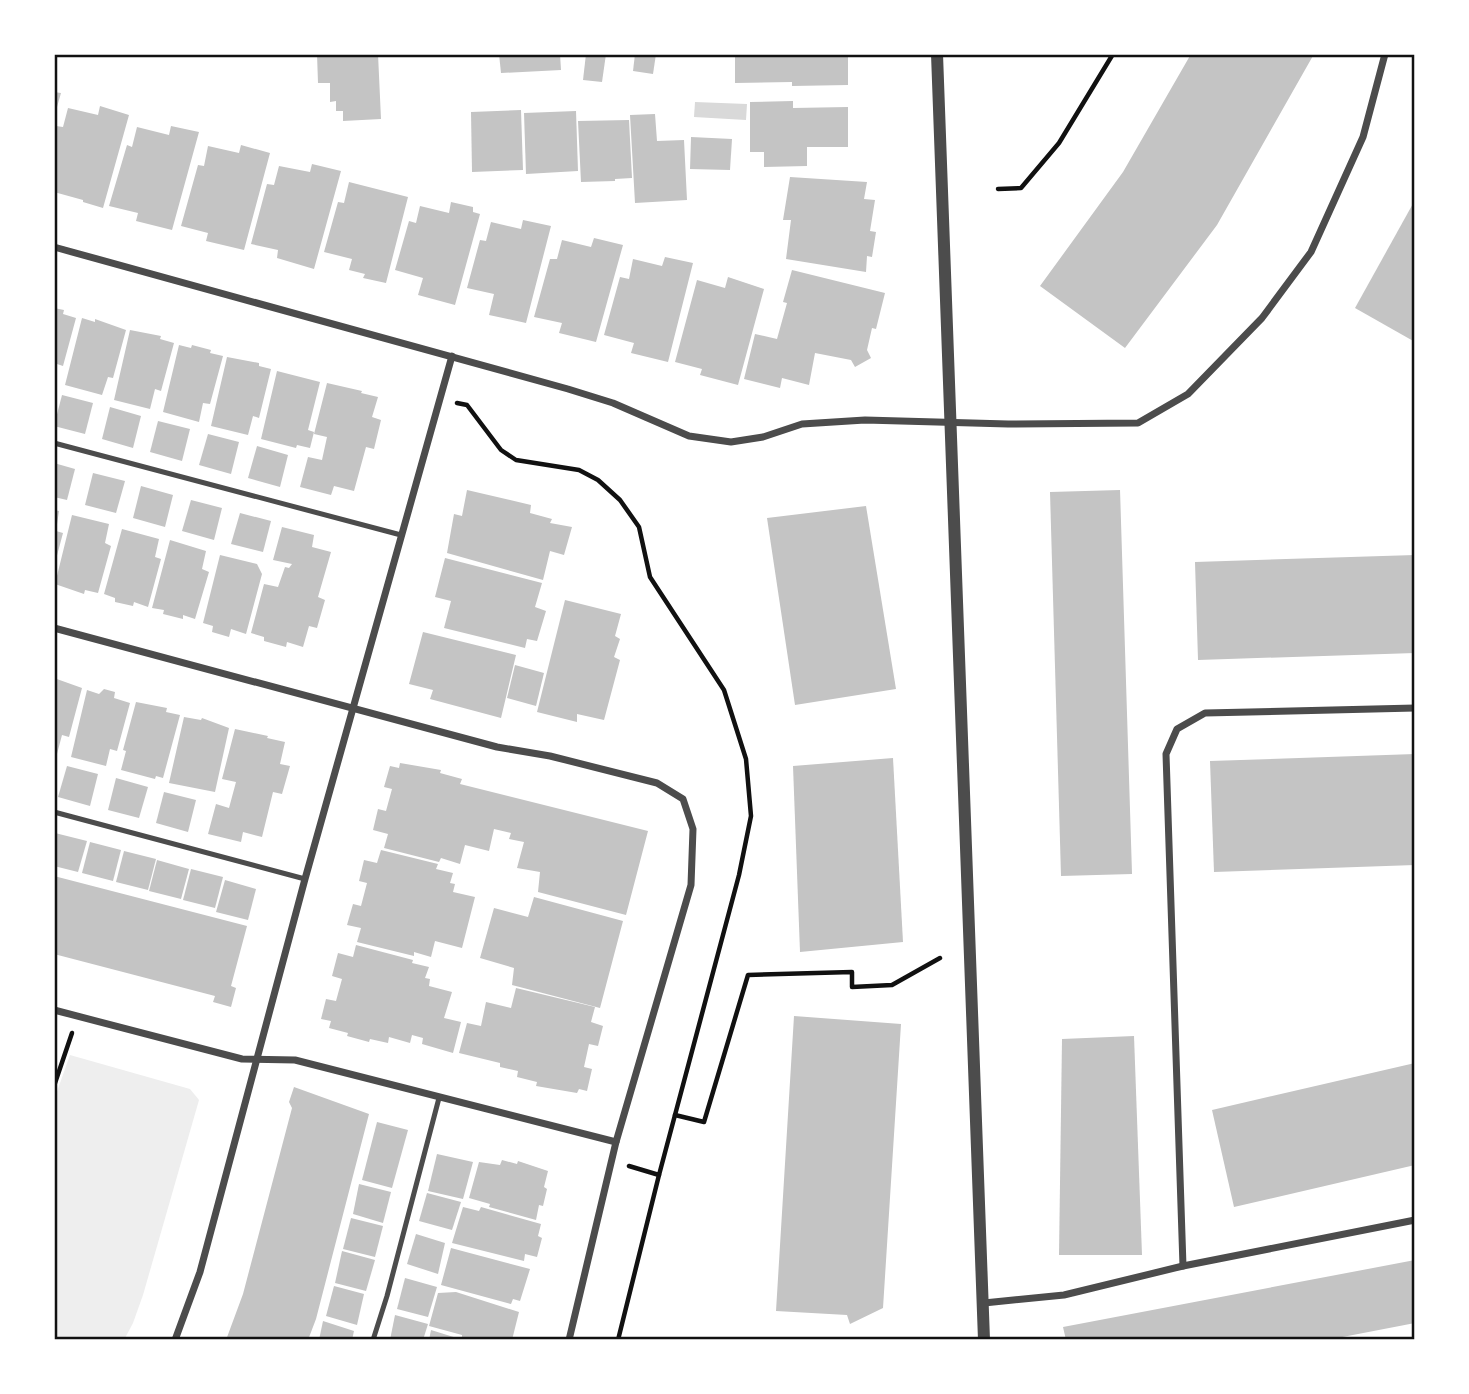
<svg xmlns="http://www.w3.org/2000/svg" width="1469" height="1394" font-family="'Space Grotesk',sans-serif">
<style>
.green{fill:#eee}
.water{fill:#d9d9d9}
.building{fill:#c4c4c4}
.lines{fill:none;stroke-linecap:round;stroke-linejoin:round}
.path{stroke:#111;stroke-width:4.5}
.service{stroke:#4c4c4c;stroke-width:5}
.minor{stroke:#4c4c4c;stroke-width:7}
.tertiary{stroke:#4c4c4c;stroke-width:12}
.neatline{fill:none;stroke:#111;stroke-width:2.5}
</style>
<rect width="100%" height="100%" fill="#fff"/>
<polygon class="green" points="70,1055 190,1089 199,1100 143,1295 133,1323 124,1340 54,1340 54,1100"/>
<polygon class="water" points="695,102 747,104 746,120 694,117"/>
<g class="building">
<polygon points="317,54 378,54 381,119 343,121 343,111 336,111 336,101 330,102 330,83 318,83"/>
<polygon points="499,54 560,54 561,70 501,73"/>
<polygon points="586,54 606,54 602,82 583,80"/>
<polygon points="635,54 656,54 653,74 633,71"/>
<polygon points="735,54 848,54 848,85 792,86 792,82 735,83"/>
<polygon points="1191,54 1314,54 1217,225 1125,348 1040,286 1123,172"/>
<polygon points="54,92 61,93 55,114 54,114"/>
<polygon points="793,101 793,108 848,107 848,147 807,147 807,166 764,167 764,152 750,152 750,102"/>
<polygon points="100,106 129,115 103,208 83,202 83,200 54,192 56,126 63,127 68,108 98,115"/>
<polygon points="521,110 523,170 472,172 471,112"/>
<polygon points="576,111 578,171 526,174 524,113"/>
<polygon points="655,114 657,141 684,140 687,200 635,203 630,115"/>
<polygon points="629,120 632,178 615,179 615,181 581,182 578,121"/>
<polygon points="171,126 199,132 172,230 136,221 138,213 109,206 127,145 132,147 137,127 169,135"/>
<polygon points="691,137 732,139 730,170 690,169"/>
<polygon points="241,145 270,153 244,250 206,241 208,233 181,226 198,165 204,166 208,146 239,153"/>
<polygon points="312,164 341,171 314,269 277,258 278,250 251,244 267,184 274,185 279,166 310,172"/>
<polygon points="790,177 867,182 864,199 875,200 870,231 876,232 872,257 867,256 866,272 786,259 791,220 783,220"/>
<polygon points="349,182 408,197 386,283 363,278 365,274 349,270 352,259 324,252 338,202 344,203"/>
<polygon points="1415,200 1415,342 1355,308"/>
<polygon points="451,202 473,207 473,212 480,214 455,305 418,295 423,278 395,270 409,221 416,223 420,206 449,213"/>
<polygon points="523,220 551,226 526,323 489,315 494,294 467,288 480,240 486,241 491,222 521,229"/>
<polygon points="594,238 623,245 596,342 559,333 562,323 534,317 550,259 557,259 562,240 591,247"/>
<polygon points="665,257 693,263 668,362 631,353 634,343 604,335 620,277 629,279 633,259 662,266"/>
<polygon points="792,270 885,293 876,329 872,328 867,350 871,358 855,367 851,360 815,353 809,385 782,378 780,388 744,379 755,334 777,339 787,303 783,302"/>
<polygon points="728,277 764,289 738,385 700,375 702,369 675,362 697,280 725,288"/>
<polygon points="54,308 64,310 63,314 76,318 63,366 57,364 55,369"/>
<polygon points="82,318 95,322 95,319 126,330 113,378 108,377 102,395 65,385"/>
<polygon points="130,330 161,336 160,339 174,343 161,391 155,389 150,409 114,400"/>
<polygon points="179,345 191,348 192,345 211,350 210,353 223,356 210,404 203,403 199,422 163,412"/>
<polygon points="227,357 259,363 259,366 271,369 259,418 253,416 248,435 211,426"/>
<polygon points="277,371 320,382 308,430 314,432 310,448 297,445 296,448 261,439"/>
<polygon points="327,383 362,391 361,393 378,397 372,417 381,420 374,449 366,447 354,491 334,486 331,495 300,487 308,457 322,460 327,437 314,434"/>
<polygon points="62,395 93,403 85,434 54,426"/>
<polygon points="110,407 141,416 133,448 102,439"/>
<polygon points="158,421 190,429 182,461 150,452"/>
<polygon points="208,434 239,442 231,474 199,465"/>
<polygon points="257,446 288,455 280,487 248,478"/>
<polygon points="54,463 75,469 67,500 54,497"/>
<polygon points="93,473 125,481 116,513 85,505"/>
<polygon points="141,486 173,495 165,527 133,518"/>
<polygon points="467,490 531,505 530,513 552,519 550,523 572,527 564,555 550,551 543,580 447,553 454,514 462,516"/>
<polygon points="1120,490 1132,874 1061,876 1050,492"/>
<polygon points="191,500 222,508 214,540 182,531"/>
<polygon points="866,506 896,689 795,705 767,518"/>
<polygon points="54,510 59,511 56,531 63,533 55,563"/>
<polygon points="240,513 271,521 263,552 231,544"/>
<polygon points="72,515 109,524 105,543 111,546 98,593 85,590 84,594 55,584"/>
<polygon points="282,527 314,535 312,547 331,552 318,597 325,600 317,628 309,626 303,647 287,642 286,647 264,641 264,637 251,633 264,584 278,587 285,567 289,568 292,564 273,560"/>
<polygon points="122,529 159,539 155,557 161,559 148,607 134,602 133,606 115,602 115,598 104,594"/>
<polygon points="170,540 206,551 202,569 209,572 195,619 183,615 183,619 163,614 164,610 152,608"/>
<polygon points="220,555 257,564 262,574 246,634 231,629 229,637 212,632 213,626 203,623"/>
<polygon points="1415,555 1415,653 1198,660 1195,562"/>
<polygon points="445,558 542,583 535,607 546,611 537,641 527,639 525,648 444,628 451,601 435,597"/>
<polygon points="565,600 621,614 615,636 620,639 614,657 620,660 604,720 577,714 577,722 537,712"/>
<polygon points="423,632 516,655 501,718 430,699 433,690 409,684"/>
<polygon points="515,665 544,673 536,706 507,698"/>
<polygon points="54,678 82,688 69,737 62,735 57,754 54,753"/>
<polygon points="104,689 115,692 114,698 130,703 117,751 110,749 106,766 71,757 87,690 99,694"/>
<polygon points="136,702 167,708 166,712 180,715 163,778 156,776 155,779 121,770 126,751 123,750"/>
<polygon points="184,717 201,720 202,718 229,728 215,792 169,783"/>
<polygon points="235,729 268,736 267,738 285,742 280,764 290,766 282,794 273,792 262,837 243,832 241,842 208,834 216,804 229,808 236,782 222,779"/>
<polygon points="1415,754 1415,865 1214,872 1210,761"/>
<polygon points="893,758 903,942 800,952 793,766"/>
<polygon points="400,763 441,770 440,773 462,779 460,784 648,831 626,915 538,892 540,872 517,868 524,842 509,839 511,833 494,829 489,851 465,845 460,864 441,858 439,862 384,848 388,834 373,830 378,809 386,811 392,789 384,787 390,766 399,768"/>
<polygon points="67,766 98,774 90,806 58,797"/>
<polygon points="116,778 148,787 139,818 108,810"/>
<polygon points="164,792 196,800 188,832 156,823"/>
<polygon points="55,833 87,841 78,872 54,866"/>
<polygon points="90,842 121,850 113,881 82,873"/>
<polygon points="381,850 438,864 436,869 453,873 450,883 455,884 453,892 475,897 462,948 435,941 431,957 414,952 414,956 357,942 361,928 347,925 353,904 361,906 367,883 359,881 364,860 377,863"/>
<polygon points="124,851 156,859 148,890 116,882"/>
<polygon points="157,860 189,869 181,899 149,891"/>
<polygon points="191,869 223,877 215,908 183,900"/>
<polygon points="54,876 247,926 231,986 236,988 231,1007 213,1002 215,996 54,954"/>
<polygon points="225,880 256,889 248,920 216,912"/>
<polygon points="534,897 623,921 600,1008 512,985 514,968 480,958 494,908 528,917"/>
<polygon points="356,945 413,960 412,963 429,967 425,978 430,979 429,986 452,992 444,1018 461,1022 453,1053 422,1044 423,1038 412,1035 410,1043 389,1037 388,1043 370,1039 369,1042 347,1036 348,1033 329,1028 331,1021 321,1019 326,999 336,1001 342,979 332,976 338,953 353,957"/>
<polygon points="516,988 595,1007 591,1022 603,1026 598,1046 589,1044 584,1067 592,1069 587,1091 579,1089 577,1093 536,1086 537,1082 517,1077 518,1071 500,1067 500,1063 459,1053 467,1023 481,1026 486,1002 511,1008"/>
<polygon points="794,1016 901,1024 883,1308 850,1324 847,1315 776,1311"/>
<polygon points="1134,1036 1142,1255 1059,1255 1062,1039"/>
<polygon points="1415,1063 1415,1165 1234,1207 1212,1110"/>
<polygon points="294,1087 369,1114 316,1319 308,1340 226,1340 243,1294 292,1108 289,1102"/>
<polygon points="377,1122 408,1130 392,1188 362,1180"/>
<polygon points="437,1154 473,1162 463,1199 428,1191"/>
<polygon points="502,1160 517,1164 518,1161 548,1171 544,1187 547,1189 543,1206 539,1205 536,1220 489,1207 490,1204 469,1198 479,1162 500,1165"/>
<polygon points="359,1184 391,1192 383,1223 353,1214"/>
<polygon points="427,1193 461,1202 452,1230 419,1221"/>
<polygon points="463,1207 479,1211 481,1207 541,1224 538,1236 542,1238 537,1257 525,1254 524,1261 452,1243"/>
<polygon points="351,1218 383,1226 375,1257 343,1249"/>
<polygon points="416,1234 445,1243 438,1274 407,1264"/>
<polygon points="451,1248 530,1269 520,1301 513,1299 511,1304 441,1285"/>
<polygon points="342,1251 375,1260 366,1291 335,1283"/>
<polygon points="1415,1260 1415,1323 1327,1340 1066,1340 1063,1327"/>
<polygon points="405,1278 437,1287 428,1317 397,1309"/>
<polygon points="334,1286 364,1294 357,1325 326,1316"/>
<polygon points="456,1292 519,1312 512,1340 468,1340 462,1338 462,1335 429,1326 438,1293"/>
<polygon points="395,1315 428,1324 423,1340 390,1340"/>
<polygon points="323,1321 354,1331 352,1340 319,1340"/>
<polygon points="431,1330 460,1339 459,1340 429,1340"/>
</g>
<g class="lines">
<g class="path">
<polyline points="998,189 1021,188 1059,143 1113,54"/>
<polyline points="457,403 467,405 501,450 516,460 579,470 598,480 620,500 639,527 650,577 724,690 746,759 751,816 739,875 659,1175 629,1166"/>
<polyline points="54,1086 72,1033"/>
<polyline points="675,1115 704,1122 748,975 852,972 852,987 892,985 940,958"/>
<polyline points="618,1340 659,1175"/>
</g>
<g class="service">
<polyline points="54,443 401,535"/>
<polyline points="54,812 305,879"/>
<polyline points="373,1340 387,1296 439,1098"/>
</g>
<g class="minor">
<polyline points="54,247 568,389 613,403 689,436 731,442 763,437 802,424 865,420 1008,424 1138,423 1188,394 1262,318 1311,252 1363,137 1385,54"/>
<polyline points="54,628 497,747 550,756 657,783 683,799 693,829 691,885 616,1142 569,1340"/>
<polyline points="54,1010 242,1059 295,1060 616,1142"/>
<polyline points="1183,1266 1166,754 1177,729 1205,713 1415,708"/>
<polyline points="984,1303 1064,1295 1183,1266 1415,1220"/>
<polyline points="175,1340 200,1272 305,879 452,356"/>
</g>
<polyline class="tertiary" points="937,54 984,1340"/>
</g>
<rect width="1469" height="1394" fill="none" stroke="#ffffff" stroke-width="112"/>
<rect x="56" y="56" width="1357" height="1282" class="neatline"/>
</svg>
